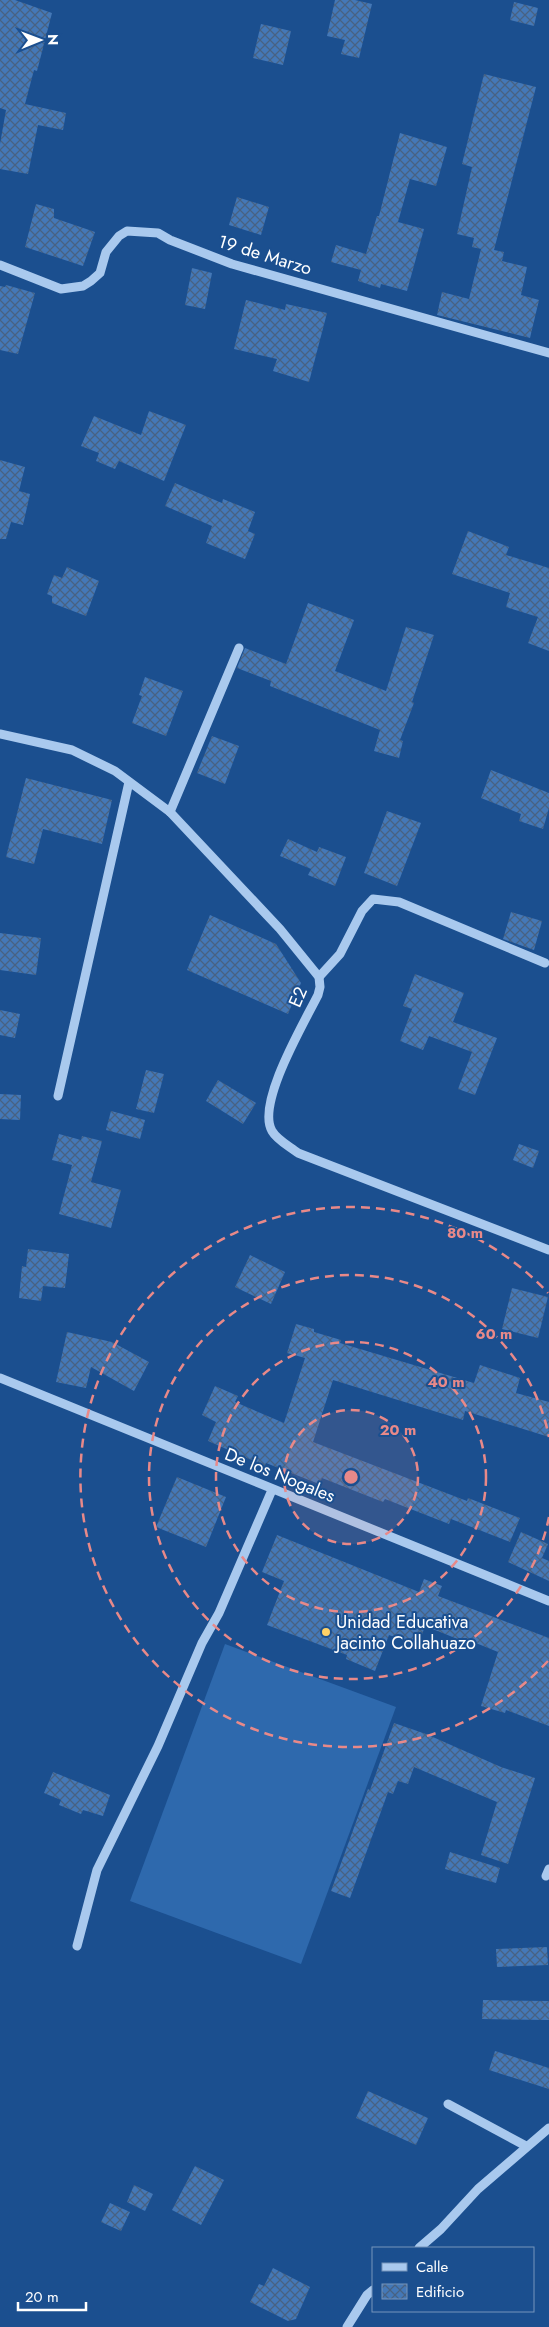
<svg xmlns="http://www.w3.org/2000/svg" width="549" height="2327" font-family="Jost,sans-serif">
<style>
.grass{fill:#2e69ad}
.building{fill:url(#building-cross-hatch)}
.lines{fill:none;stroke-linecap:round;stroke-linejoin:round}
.minor{stroke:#a9c9ee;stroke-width:9}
.ring{fill:none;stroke:#e88989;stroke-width:2.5;stroke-dasharray:9 6}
.poi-dot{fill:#ffd166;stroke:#1b4f8f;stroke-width:2}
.labels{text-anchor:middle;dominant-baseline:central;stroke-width:4;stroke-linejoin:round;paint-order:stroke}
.street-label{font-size:18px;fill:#fff;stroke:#1b4f8f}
.poi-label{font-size:18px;fill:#fff;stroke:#1b4f8f;text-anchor:start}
.centre{fill:#e88989;stroke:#1b4f8f;stroke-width:2.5}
.ring-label{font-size:15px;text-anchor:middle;font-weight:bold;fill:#e88989;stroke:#1b4f8f;stroke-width:4;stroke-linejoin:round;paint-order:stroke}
</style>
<defs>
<pattern id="building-cross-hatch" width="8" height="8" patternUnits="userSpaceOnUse" patternTransform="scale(1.25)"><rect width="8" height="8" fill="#4478b7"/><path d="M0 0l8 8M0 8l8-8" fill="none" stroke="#486282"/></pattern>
</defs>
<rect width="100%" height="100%" fill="#1b4f8f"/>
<polygon class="grass" points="225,1644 396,1707 301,1964 130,1901"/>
<g class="building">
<polygon points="0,0 15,0 52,13 37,71 34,70 25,104 66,113 63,130 38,125 28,174 0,169 0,144 6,110 0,108"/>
<polygon points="335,0 355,0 372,4 359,58 341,54 345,40 327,36"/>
<polygon points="514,2 538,8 534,26 510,20"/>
<polygon points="261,24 291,31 283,65 253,58"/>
<polygon points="484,74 536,87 494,250 504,252 502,261 527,267 521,295 539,300 530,338 437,315 442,292 469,299 481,249 472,247 474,238 457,234 472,167 462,164"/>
<polygon points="400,133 447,147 436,186 410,179 398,222 424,229 407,291 381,284 380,288 358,281 361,270 331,262 336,245 366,254 377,216 379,216"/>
<polygon points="237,197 269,207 261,235 229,225"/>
<polygon points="36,204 54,209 54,218 95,232 83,266 25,247"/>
<polygon points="192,268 212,273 205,309 185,305"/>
<polygon points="6,285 35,293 18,354 0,350 0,286 5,287"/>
<polygon points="246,300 285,310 286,304 327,313 309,382 273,371 277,359 234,349"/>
<polygon points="149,411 186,425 164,481 119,461 115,469 96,461 99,453 81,446 94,416 141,435"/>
<polygon points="0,460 25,467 19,491 30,494 23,525 11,522 6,539 0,539"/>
<polygon points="175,483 222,503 223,499 255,512 248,531 255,534 245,559 206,543 212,526 165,506"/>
<polygon points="468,531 509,547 506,555 549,568 549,651 528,643 538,617 506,607 510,593 452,574"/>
<polygon points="67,567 99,581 86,616 52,603 52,596 47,594 54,575 62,578"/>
<polygon points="308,603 354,620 335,671 386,691 406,627 434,635 412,702 414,703 400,740 403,741 399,758 374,751 380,730 270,686 271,681 237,668 245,648 286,664"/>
<polygon points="145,677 183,691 166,736 132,723 142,696 139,695"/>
<polygon points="212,736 239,746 225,784 197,773"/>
<polygon points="491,770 549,793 549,808 543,829 519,821 521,814 481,798"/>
<polygon points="26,778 112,800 102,844 43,829 34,864 6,857"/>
<polygon points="387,811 421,823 397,886 364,873"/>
<polygon points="288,839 317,852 319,847 346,857 335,886 308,875 311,869 280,856"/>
<polygon points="511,912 542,921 534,950 503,939"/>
<polygon points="210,915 276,944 301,983 288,1014 187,970"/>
<polygon points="0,933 41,938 36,975 0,970"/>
<polygon points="415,974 464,993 453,1022 497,1038 475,1095 458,1089 472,1052 429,1036 423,1050 400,1041 412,1009 403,1006"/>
<polygon points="0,1010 20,1014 15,1038 0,1035"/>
<polygon points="146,1070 164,1074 154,1113 136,1109"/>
<polygon points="218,1080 256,1103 243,1124 206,1101"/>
<polygon points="0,1094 21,1095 20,1120 0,1119"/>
<polygon points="111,1111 145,1120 140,1139 106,1130"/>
<polygon points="59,1134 81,1140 82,1136 102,1141 91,1182 121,1190 111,1228 59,1214 72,1165 52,1160"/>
<polygon points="519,1144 539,1151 533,1168 513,1160"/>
<polygon points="28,1249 69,1254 65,1288 43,1286 41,1301 19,1298 22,1266 26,1267"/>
<polygon points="250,1255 285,1272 271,1304 235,1287"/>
<polygon points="512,1288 548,1297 538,1338 502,1329"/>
<polygon points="296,1324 314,1329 314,1332 341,1340 340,1343 474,1383 480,1365 520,1378 516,1393 549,1402 549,1437 465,1411 463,1420 333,1380 313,1442 467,1501 468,1498 520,1518 510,1542 451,1519 449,1524 385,1499 383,1502 322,1478 319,1484 266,1463 265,1466 208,1441 216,1422 202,1415 215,1386 238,1396 235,1402 284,1423 305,1358 287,1353"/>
<polygon points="67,1332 112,1342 149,1362 134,1391 91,1367 86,1388 56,1382"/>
<polygon points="177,1477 226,1497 206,1547 156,1527"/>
<polygon points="521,1532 548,1544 542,1558 549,1561 549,1581 508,1562"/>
<polygon points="277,1535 419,1592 424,1579 442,1586 438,1596 549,1638 549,1726 506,1710 505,1713 481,1706 498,1652 466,1639 465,1642 425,1626 418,1646 389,1635 375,1671 346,1659 347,1655 267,1625 284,1581 262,1572"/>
<polygon points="394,1723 426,1734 501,1767 535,1778 508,1864 481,1855 497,1802 414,1767 408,1784 398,1781 393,1794 388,1792 350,1898 331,1891 368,1789 370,1790"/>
<polygon points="53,1772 110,1795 103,1816 83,1810 81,1814 59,1805 61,1800 44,1793"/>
<polygon points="450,1852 500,1868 496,1883 445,1869"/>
<polygon points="547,1947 548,1965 497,1967 496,1949"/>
<polygon points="483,2000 549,2001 549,2020 482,2019"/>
<polygon points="495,2051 549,2068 549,2089 489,2070"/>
<polygon points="368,2091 428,2118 416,2145 356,2118"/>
<polygon points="195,2166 224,2180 201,2225 172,2210"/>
<polygon points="134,2185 153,2194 145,2211 127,2202"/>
<polygon points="110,2203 130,2212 121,2231 101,2222"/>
<polygon points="273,2268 310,2287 296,2319 288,2321 250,2302 259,2284 264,2286"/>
</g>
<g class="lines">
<g class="minor">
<polyline points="0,265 61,289 83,286 91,281 100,273 106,252 119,236 127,231 158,233 170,240 232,264 549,353"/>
<path d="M0,734L72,750L115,771L170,812L280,929L319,977L320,987L318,995C304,1023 256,1104 272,1131C277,1140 289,1146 298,1153L549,1250"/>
<polyline points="170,812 239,648"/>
<polyline points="319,977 340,954 362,911 373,899 399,902 545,963"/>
<polyline points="58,1096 129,782"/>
<polyline points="0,1378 549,1601"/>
<polyline points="546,1876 549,1869"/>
<polyline points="77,1946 97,1870 158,1746 202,1643 219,1613 272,1490"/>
<polyline points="448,2104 526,2146"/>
<polyline points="419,2248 441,2229 478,2189 549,2128"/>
<polyline points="347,2327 367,2295 373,2290"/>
</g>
</g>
<circle cx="351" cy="1477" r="67" fill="#e88989" fill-opacity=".12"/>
<g class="ring">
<circle cx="351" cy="1477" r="67"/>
<circle cx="351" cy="1477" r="135"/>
<path d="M549 1517A202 202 0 1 1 549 1437"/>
<path d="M548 1661A270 270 0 1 1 548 1293"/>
</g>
<circle class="poi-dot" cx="326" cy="1632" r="5"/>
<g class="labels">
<g class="street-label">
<text transform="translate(265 255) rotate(17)">19 de Marzo</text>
<text transform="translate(298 997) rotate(-67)">E2</text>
<text transform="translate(280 1475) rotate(22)">De los Nogales</text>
</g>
<g class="poi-label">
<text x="336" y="1622">Unidad Educativa<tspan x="336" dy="21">Jacinto Collahuazo</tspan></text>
</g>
</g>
<circle cx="351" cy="1477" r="8" class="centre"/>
<g class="ring-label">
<text x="465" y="1238">80 m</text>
<text x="494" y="1339">60 m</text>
<text x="446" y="1387">40 m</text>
<text x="398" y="1435">20 m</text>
</g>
<rect x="372" y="2247" width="162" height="65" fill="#1b4f8f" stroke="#7695bc"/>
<rect x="382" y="2263" width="25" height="8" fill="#a9c9ee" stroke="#7695bc"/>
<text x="416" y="2272" font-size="15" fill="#ffffff">Calle</text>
<rect x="382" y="2284" width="25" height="15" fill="url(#building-cross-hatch)" stroke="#7695bc"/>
<text x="416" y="2297" font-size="15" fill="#ffffff">Edificio</text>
<g transform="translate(40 40) rotate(89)" stroke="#1b4f8f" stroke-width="4" paint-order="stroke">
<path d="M0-4L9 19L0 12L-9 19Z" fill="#ffffff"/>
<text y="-8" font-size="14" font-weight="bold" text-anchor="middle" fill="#ffffff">N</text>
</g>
<path d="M18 2302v8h68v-8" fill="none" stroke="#ffffff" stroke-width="2.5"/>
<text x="25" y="2302" font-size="15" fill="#ffffff" stroke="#1b4f8f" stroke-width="4" paint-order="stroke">20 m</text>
</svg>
